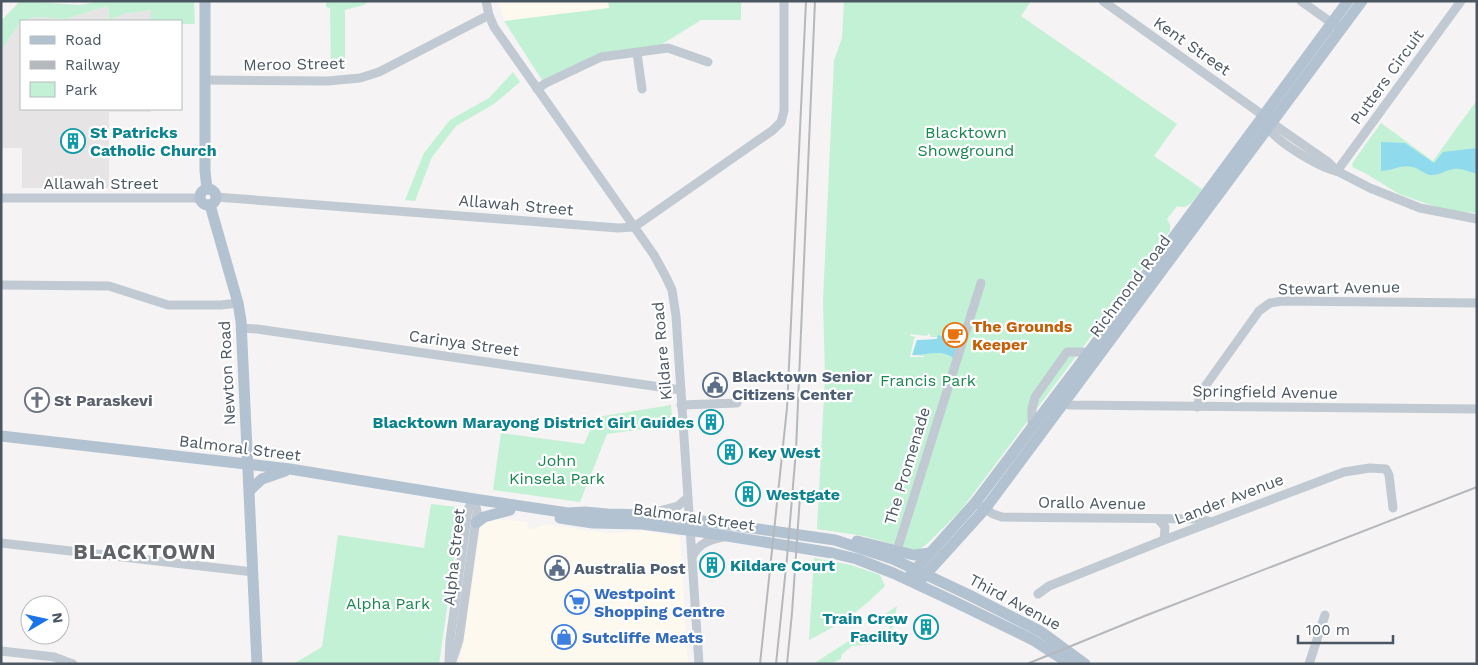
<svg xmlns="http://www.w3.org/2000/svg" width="1478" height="665" font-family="'Work Sans',sans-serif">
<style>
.commercial{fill:#fdf9ef}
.education{fill:#e6e4e5}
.green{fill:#c3f1d5}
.water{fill:#90daee}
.pier{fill:#f5f3f3}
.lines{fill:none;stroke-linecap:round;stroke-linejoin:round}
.minor{stroke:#c1cad2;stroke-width:9}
.major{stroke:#b3c2d1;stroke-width:11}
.rail{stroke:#b5b8bd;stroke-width:2}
.labels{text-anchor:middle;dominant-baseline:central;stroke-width:4.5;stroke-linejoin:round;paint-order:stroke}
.street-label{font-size:16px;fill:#4a5661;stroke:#fff}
.culture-label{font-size:16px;font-weight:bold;fill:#0d838f;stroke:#fff;text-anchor:start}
.park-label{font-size:16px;fill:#17864f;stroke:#fff}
.food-label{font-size:16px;font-weight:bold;fill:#c56008;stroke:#fff;text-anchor:start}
.service-label{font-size:16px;font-weight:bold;fill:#4e5e75;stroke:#fff;text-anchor:start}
.worship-label{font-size:16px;font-weight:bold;fill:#5b616d;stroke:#fff;text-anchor:start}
.shop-label{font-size:16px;font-weight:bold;fill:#366cbe;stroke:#fff;text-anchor:start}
.district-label{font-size:21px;font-weight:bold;letter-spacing:1px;fill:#5f6368;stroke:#fff}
</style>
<rect width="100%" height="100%" fill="#f5f3f3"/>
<g class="commercial">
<polygon points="498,1 608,1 609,8 504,21"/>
<polygon points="494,519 527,522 528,528 531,529 543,526 543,524 609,533 620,533 634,530 637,532 641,531 679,536 680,538 688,664 459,664 481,527 485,522"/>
</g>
<g class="education">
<polygon points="108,6 109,20 124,14 151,10 151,21 23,21 36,17 66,19"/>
<polygon points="21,23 21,109 151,109 151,112 109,112 109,188 22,188 22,148 1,148 1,51 17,27"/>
</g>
<g class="green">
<polygon points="20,1 80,5 100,1 194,1 195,24 181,24 181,21 151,21 151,10 124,14 109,20 108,6 66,19 36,17 21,21 1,51 1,21"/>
<polygon points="326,1 370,1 364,5 345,10 345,70 331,70 330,8 326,7"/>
<polygon points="608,1 741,1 741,20 701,20 656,48 598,54 542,80 504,21 609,8"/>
<path d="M844,1H1031L1021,16L1177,124L1154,156L1202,189C1195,198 1189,211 1177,206L1167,219L1170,225V231L961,510L928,543L919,550L907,548L864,536L817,529L825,377L823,301L834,60L842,38Z"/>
<polygon points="513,72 520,82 494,104 456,126 432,157 415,201 405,200 424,153 450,120 489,98"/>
<polygon points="1477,100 1477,213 1445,210 1399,194 1365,173 1354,168 1352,165 1353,162 1381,123 1433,161"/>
<polygon points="671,405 673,425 607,434 580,502 493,490 501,433 584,444 590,431 591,418"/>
<polygon points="431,504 458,507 461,512 439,664 293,664 322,647 338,535 424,548"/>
<path d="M814,558L851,565L880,575L885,586C860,611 841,624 809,640Z"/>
<polygon points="897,606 892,630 890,631 889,621 885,614"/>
<polygon points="865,633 870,633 874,636 875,640 873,644 852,646 842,654 841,659 830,664 813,664 847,642"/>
</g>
<g class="water">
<path d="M1381,142L1405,143L1434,163L1443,152L1477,148V174C1469,172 1462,168 1454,169C1446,170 1438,176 1430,175C1424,174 1419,168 1412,167C1402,164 1391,171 1381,171Z"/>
<path d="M938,335L947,338V341L957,344L958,342L954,359C942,348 926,356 912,355L916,340L936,339Z"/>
</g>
<polygon class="pier" points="910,334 927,336 928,334 930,334 930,337 938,337 936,339 917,340 912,355 924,356 924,357 910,357 914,339 916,337 911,336"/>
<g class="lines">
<g class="minor">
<polyline points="486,1 489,15 494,27 654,255 666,277 672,290 676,316 699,664"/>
<polyline points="1103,1 1264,116 1279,128 1328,162 1337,171 1370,188 1420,208 1477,219"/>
<polyline points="1301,1 1336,26"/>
<polyline points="637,53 642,89"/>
<polyline points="205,80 328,81 360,78 379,72 489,15"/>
<polyline points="537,89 546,83 601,57 668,48 708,62"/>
<path d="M1266,123C1270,139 1319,167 1336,171"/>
<polyline points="1337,171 1461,1"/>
<polyline points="216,197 618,228 634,227 773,130 781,122 784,111 784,1"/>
<polyline points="1,198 200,198"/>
<polyline points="1,285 109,286 168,305 221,305 238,303"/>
<polyline points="242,328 257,329 681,390"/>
<polyline points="1060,403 1070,405 1477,409"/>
<polyline points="681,405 737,403"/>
<polyline points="1197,407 1201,392 1259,311 1270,303 1282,301 1477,303"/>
<polyline points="1032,427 1032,409 1035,397 1067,352 1089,352"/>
<polyline points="981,506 993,514 1002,517 1200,519 1212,522"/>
<polyline points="651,513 678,506 687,498"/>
<polyline points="1158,519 1165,527 1164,540"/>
<polyline points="1,543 253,572"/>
<polyline points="899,544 981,283"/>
<path d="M692,557C699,543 709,540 723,537"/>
<polyline points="1038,594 1049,586 1164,540 1344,472 1370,468 1386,469 1389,475 1393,508"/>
<polyline points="1,651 54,657 73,664"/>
<polyline points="449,661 450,640 468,509 474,499"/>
<polyline points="451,664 459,640 477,511 474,499"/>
<polyline points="1309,664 1325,615"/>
</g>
<g class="major">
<polyline points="205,1 205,171 207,189"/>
<circle cx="208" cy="197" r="8"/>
<polyline points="210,205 238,303 241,321 257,664"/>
<polyline points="1,436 290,469 474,499 568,513 585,512 607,514 652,515 689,519 835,540 893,559 969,595 1040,631 1085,664"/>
<polyline points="250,490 262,479 285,471"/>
<polyline points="560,518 593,523 642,524 702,532 832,553 857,559 893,573 953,601 1033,640 1070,664"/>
<polyline points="476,523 484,517 510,510"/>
<polyline points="857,541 914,555 930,553"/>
<polyline points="907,579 975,503 1089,352 1348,1"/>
<polyline points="917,584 985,509 1362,1"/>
</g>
<g class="rail">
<polyline points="760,664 787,408 806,1"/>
<polyline points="776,664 787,558 796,450 815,1"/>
<polyline points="787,664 792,613 800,496"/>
<polyline points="1027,664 1142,617 1477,487"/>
</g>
</g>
<defs>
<symbol id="building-ring" viewBox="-11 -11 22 22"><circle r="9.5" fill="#fff" stroke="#0f9aa8" stroke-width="1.5"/><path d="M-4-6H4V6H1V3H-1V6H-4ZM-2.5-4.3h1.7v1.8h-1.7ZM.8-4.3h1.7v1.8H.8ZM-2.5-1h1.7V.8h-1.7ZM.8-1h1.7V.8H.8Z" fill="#0f9aa8"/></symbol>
<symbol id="cafe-ring" viewBox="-11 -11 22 22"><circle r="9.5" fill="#fff" stroke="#e8710a" stroke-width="1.5"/><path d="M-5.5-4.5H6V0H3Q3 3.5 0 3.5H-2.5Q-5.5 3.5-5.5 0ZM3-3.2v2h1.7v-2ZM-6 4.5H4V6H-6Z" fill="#e8710a"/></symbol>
<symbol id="civic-ring" viewBox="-11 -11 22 22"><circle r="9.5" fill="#fff" stroke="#5c6f8a" stroke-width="1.5"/><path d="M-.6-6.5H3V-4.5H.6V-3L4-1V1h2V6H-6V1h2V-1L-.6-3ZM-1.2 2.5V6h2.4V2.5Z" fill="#5c6f8a"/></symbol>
<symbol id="church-ring" viewBox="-11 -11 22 22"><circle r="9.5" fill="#fff" stroke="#6b7280" stroke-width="1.5"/><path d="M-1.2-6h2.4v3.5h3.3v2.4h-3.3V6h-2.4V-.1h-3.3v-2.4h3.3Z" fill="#6b7280"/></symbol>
<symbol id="supermarket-ring" viewBox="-11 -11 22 22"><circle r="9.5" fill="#fff" stroke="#3f7fe0" stroke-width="1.5"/><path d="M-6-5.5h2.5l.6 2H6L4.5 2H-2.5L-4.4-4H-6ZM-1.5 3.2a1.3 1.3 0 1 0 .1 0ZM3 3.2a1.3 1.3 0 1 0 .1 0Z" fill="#3f7fe0"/></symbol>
<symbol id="shop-ring" viewBox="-11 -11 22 22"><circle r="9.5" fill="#fff" stroke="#3f7fe0" stroke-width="1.5"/><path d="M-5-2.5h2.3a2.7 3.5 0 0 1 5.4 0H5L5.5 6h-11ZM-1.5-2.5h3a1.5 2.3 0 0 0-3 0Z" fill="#3f7fe0"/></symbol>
</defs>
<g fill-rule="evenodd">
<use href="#building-ring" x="59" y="127" width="28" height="28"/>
<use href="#cafe-ring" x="941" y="321" width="28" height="28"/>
<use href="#civic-ring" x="701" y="371" width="28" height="28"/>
<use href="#church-ring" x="23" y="386" width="28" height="28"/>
<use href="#building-ring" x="697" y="408" width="28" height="28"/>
<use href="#building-ring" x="716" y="438" width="28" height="28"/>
<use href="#building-ring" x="734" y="480" width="28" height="28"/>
<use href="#building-ring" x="698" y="551" width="28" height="28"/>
<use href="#civic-ring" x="543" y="554" width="28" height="28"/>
<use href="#supermarket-ring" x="563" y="588" width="28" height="28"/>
<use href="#building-ring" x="912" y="613" width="28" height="28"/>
<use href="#shop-ring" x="550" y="623" width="28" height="28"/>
</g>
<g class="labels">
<g class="street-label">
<text transform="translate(1192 46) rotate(35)">Kent Street</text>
<text transform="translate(294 64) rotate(-1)">Meroo Street</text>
<text transform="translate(1387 77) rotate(-54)">Putters Circuit</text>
<text x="101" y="183">Allawah Street</text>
<text transform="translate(516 205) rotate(5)">Allawah Street</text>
<text transform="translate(1130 286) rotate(-53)">Richmond Road</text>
<text transform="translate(1339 288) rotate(-1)">Stewart Avenue</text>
<text transform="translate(464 343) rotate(8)">Carinya Street</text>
<text transform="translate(662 351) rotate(-95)">Kildare Road</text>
<text transform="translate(227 373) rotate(-93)">Newton Road</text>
<text transform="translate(1265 392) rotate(1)">Springfield Avenue</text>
<text transform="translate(240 448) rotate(7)">Balmoral Street</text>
<text transform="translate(907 466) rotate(-73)">The Promenade</text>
<text transform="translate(1229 499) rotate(-21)">Lander Avenue</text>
<text transform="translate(1092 503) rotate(1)">Orallo Avenue</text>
<text transform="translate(694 517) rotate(8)">Balmoral Street</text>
<text transform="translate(454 557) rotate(-84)">Alpha Street</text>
<text transform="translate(1015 602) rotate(28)">Third Avenue</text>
</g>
<g class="culture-label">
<text x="90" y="132">St Patricks<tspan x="90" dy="18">Catholic Church</tspan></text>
<text x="694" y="422" text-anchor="end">Blacktown Marayong District Girl Guides</text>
<text x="748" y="452">Key West</text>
<text x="766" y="494">Westgate</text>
<text x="730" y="565">Kildare Court</text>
<text x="908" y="618" text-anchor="end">Train Crew<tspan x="908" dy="18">Facility</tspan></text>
</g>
<g class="park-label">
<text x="966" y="132">Blacktown<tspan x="966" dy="18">Showground</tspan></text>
<text x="928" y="380">Francis Park</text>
<text x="557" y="460">John<tspan x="557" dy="18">Kinsela Park</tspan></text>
<text x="388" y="603">Alpha Park</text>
</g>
<g class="food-label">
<text x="972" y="326">The Grounds<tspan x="972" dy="18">Keeper</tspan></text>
</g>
<g class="service-label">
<text x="732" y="376">Blacktown Senior<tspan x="732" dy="18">Citizens Center</tspan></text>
<text x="574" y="568">Australia Post</text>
</g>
<g class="worship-label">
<text x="54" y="400">St Paraskevi</text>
</g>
<g class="shop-label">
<text x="594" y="593">Westpoint<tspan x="594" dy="18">Shopping Centre</tspan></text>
<text x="582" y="637">Sutcliffe Meats</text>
</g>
<g class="district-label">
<text x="145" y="551">BLACKTOWN</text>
</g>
</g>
<rect width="1478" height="665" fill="none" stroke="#4a5661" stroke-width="5"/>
<rect x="20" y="20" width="162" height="90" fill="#ffffff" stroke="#b7bbc0"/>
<rect x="30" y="36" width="25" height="8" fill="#b3c2d1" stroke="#b7bbc0"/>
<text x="65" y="45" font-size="15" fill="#4a5661">Road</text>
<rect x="30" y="61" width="25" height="8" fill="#b5b8bd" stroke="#b7bbc0"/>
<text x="65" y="70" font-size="15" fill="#4a5661">Railway</text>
<rect x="30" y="82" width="25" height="15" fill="#c3f1d5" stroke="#b7bbc0"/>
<text x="65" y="95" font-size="15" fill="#4a5661">Park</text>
<g transform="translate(45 620) rotate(81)"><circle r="24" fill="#ffffff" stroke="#b7bbc0"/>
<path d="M0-4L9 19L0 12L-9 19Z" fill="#1a73e8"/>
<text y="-8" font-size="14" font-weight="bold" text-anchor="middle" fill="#4a5661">N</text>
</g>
<path d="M1298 635v8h95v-8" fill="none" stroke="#4a5661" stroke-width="2.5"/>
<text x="1306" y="635" font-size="15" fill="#4a5661" stroke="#ffffff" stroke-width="4" paint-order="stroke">100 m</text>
</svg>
